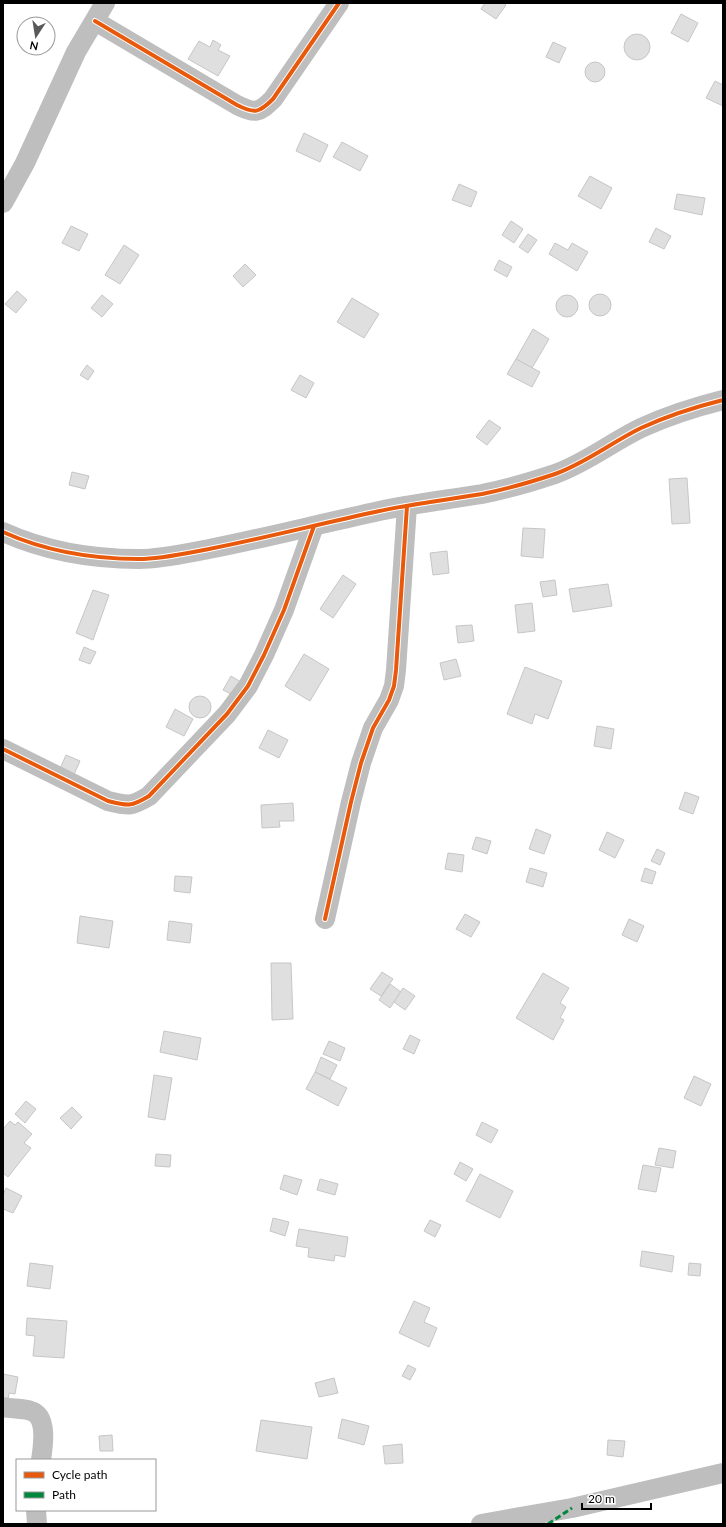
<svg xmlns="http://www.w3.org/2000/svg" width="726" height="1527" font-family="Lato,sans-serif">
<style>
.building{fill:#dfdfdf;stroke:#c6c6c6}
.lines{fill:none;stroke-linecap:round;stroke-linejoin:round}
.minor{stroke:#bebebe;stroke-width:20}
.quiet{stroke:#00873e;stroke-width:3;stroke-dasharray:6 3;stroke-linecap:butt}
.cycleway-casing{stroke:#fff;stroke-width:6}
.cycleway{stroke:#e8590c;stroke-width:4}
</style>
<rect width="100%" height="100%" fill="#fff"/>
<g class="building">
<polygon points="485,3 503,3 506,5 496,19 481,9"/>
<polygon points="681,14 698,23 688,42 671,33"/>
<circle cx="637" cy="47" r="13"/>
<polygon points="213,40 221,45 218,50 230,56 218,76 188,59 199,41 210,47"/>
<polygon points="553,42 566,48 559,63 546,57"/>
<circle cx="595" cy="72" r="10"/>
<polygon points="715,81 723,85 723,106 706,98"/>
<polygon points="304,133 328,145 320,162 296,151"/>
<polygon points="342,142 368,156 360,171 333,157"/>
<polygon points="590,176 612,188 601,209 578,196"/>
<polygon points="459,184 477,192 471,207 452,200"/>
<polygon points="677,194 705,198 702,215 674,209"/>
<polygon points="511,221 523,229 514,243 502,235"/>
<polygon points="71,226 88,234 79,251 62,243"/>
<polygon points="656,228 671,236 664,249 649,242"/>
<polygon points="528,234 537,240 528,253 519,247"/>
<polygon points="555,243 568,250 572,243 588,252 577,271 549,254"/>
<polygon points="124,245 139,255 120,284 105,275"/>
<polygon points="499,260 512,267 507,277 494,270"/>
<polygon points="245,264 256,275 243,287 233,276"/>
<polygon points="17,291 27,300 16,313 5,304"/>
<circle cx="600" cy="305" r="11"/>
<polygon points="102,295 113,304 102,317 91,308"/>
<circle cx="567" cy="306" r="11"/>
<polygon points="352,298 379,314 364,338 337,322"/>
<polygon points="533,329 549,339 532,368 516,359"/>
<polygon points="516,359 540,372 532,387 507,374"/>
<polygon points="87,365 94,371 88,380 80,375"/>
<polygon points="300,375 314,383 306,398 291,390"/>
<polygon points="489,420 501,428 487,445 476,437"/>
<polygon points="72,472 89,476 85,489 69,485"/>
<polygon points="687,478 690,523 672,524 669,479"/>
<polygon points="523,528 545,529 543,558 521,556"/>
<polygon points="447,551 449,573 433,575 430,553"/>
<polygon points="343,575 356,584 333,618 320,609"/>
<polygon points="555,580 557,595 543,597 540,582"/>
<polygon points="608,584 612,606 573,612 569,589"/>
<polygon points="93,590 109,595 93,640 76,633"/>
<polygon points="532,603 535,631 518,633 515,605"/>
<polygon points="472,625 474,641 458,643 456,626"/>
<polygon points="84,647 96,652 90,664 79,660"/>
<polygon points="304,654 329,669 310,701 285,686"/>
<polygon points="456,659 461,676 444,680 440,663"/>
<polygon points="525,667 562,681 548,719 535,714 532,724 507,714"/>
<polygon points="231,676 241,682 233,695 223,690"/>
<circle cx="200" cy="707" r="11"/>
<polygon points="175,709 193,719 184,736 166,727"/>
<polygon points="597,726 614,729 611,749 594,746"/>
<polygon points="268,730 288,740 279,758 259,748"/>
<polygon points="66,755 80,761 73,777 59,771"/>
<polygon points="685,792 699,797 693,814 679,809"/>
<polygon points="293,803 294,821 279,821 280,827 262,828 261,805"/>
<polygon points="536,829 551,835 544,854 529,849"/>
<polygon points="607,832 624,840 615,858 599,850"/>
<polygon points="476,837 491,841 487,854 472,849"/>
<polygon points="657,849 665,853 660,865 651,861"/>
<polygon points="448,853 464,855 462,872 445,869"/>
<polygon points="530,868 547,873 543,887 526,882"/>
<polygon points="645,868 656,872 652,884 641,881"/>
<polygon points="175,876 192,877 190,893 174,891"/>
<polygon points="465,914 480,922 471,937 456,929"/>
<polygon points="80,916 113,921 109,948 77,943"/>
<polygon points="629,919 644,926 637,942 622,935"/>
<polygon points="169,921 192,924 190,943 167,940"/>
<polygon points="271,963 291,963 293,1019 272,1020"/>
<polygon points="382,972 393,979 381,996 370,989"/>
<polygon points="543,973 569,988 560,1003 566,1007 560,1018 564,1020 553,1040 516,1018"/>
<polygon points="390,984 401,992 390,1008 379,1000"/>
<polygon points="403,988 415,996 405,1010 394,1002"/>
<polygon points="164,1031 201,1038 197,1060 160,1052"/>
<polygon points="410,1035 420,1040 414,1054 403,1049"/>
<polygon points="329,1041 345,1048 340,1061 323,1054"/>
<polygon points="321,1057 337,1065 330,1079 315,1072"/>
<polygon points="315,1072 347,1088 338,1106 306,1089"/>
<polygon points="154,1075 172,1078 165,1120 148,1117"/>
<polygon points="694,1076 711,1084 701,1106 684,1098"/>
<polygon points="26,1101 36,1109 25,1123 15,1114"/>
<polygon points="72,1107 82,1117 71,1129 60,1118"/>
<polygon points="10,1121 15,1125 18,1122 32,1134 24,1143 31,1148 8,1177 3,1173 3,1129"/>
<polygon points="482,1122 498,1130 491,1143 476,1135"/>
<polygon points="659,1148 676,1151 673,1168 655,1165"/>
<polygon points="156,1154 171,1155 170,1167 155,1166"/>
<polygon points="460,1162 473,1169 466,1181 454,1174"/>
<polygon points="643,1165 661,1168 656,1192 638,1189"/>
<polygon points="480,1174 513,1191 500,1218 466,1201"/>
<polygon points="284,1175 302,1180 297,1195 280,1189"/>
<polygon points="320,1179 338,1184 335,1195 317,1190"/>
<polygon points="6,1188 22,1196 13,1213 3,1209 3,1195"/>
<polygon points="273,1218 289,1222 285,1236 270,1231"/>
<polygon points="430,1220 441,1225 435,1237 424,1231"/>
<polygon points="299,1229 348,1237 345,1257 335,1255 334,1261 308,1257 309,1248 296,1246"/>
<polygon points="642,1251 674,1256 672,1272 640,1266"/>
<polygon points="30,1263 53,1266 50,1289 27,1286"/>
<polygon points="689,1263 701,1264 700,1276 688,1275"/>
<polygon points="414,1301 430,1308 424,1322 437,1328 429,1347 399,1333"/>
<polygon points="27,1318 67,1321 64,1358 33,1356 35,1336 26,1335"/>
<polygon points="408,1365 416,1369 410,1380 402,1376"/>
<polygon points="3,1374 18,1377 15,1394 9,1393 8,1400 3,1399"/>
<polygon points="334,1378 338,1393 319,1397 315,1383"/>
<polygon points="342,1419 369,1426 364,1445 338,1438"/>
<polygon points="261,1420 312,1427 307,1459 256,1451"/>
<polygon points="112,1435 113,1451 100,1451 99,1436"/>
<polygon points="608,1440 625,1441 623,1457 607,1455"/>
<polygon points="402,1444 403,1463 385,1464 383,1446"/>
</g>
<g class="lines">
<g class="minor">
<path d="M95,21L237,105C255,114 259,113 273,99L339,3"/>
<polyline points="3,203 25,163 76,52 105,3"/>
<path d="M3,532C45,551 92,559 139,559C161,559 187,553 209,549C265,538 319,524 375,512C410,504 446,500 482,494C507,489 531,482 555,474C586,463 612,442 641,428C667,416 695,407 723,400"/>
<path d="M3,749L108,801C128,806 131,807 149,796L227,714L248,686L264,655L284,610L314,526"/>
<polyline points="325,919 351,802 361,763 373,728 389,700 394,686 396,670 407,506"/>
<path d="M3,1407C12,1409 23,1408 31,1411C48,1416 43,1447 41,1460"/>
<polyline points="36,1510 37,1524"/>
<polyline points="481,1524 572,1508 723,1473"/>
</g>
<polyline class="quiet" points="548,1524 572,1508"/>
<defs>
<g id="cycleway">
<path d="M95,21L237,105C255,114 259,113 273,99L339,3"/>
<path d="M3,532C45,551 92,559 139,559C161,559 187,553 209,549C265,538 319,524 375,512C410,504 446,500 482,494C507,489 531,482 555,474C586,463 612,442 641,428C667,416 695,407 723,400"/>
<path d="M3,749L108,801C128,806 131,807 149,796L227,714L248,686L264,655L284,610L314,526"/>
<polyline points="325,919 351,802 361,763 373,728 389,700 394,686 396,670 407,506"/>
</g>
</defs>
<use href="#cycleway" class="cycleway-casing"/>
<use href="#cycleway" class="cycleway"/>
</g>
<rect width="726" height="1527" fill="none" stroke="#000000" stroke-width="8"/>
<rect x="16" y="1459" width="140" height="52" fill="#ffffff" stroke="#999999"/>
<rect x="24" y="1472" width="20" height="6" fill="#e8590c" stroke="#999999"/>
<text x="52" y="1479" font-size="12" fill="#000000">Cycle path</text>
<rect x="24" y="1492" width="20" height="6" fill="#00873e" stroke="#999999"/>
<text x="52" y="1499" font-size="12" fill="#000000">Path</text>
<g transform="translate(36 36) rotate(192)"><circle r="19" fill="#ffffff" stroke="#999999"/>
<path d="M0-3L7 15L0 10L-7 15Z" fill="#595959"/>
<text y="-6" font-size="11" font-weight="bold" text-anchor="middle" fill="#000000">N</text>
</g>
<path d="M582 1503v6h69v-6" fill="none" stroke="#000000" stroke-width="2"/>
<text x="588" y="1503" font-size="12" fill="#000000" stroke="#ffffff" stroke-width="3" paint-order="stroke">20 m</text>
</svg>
